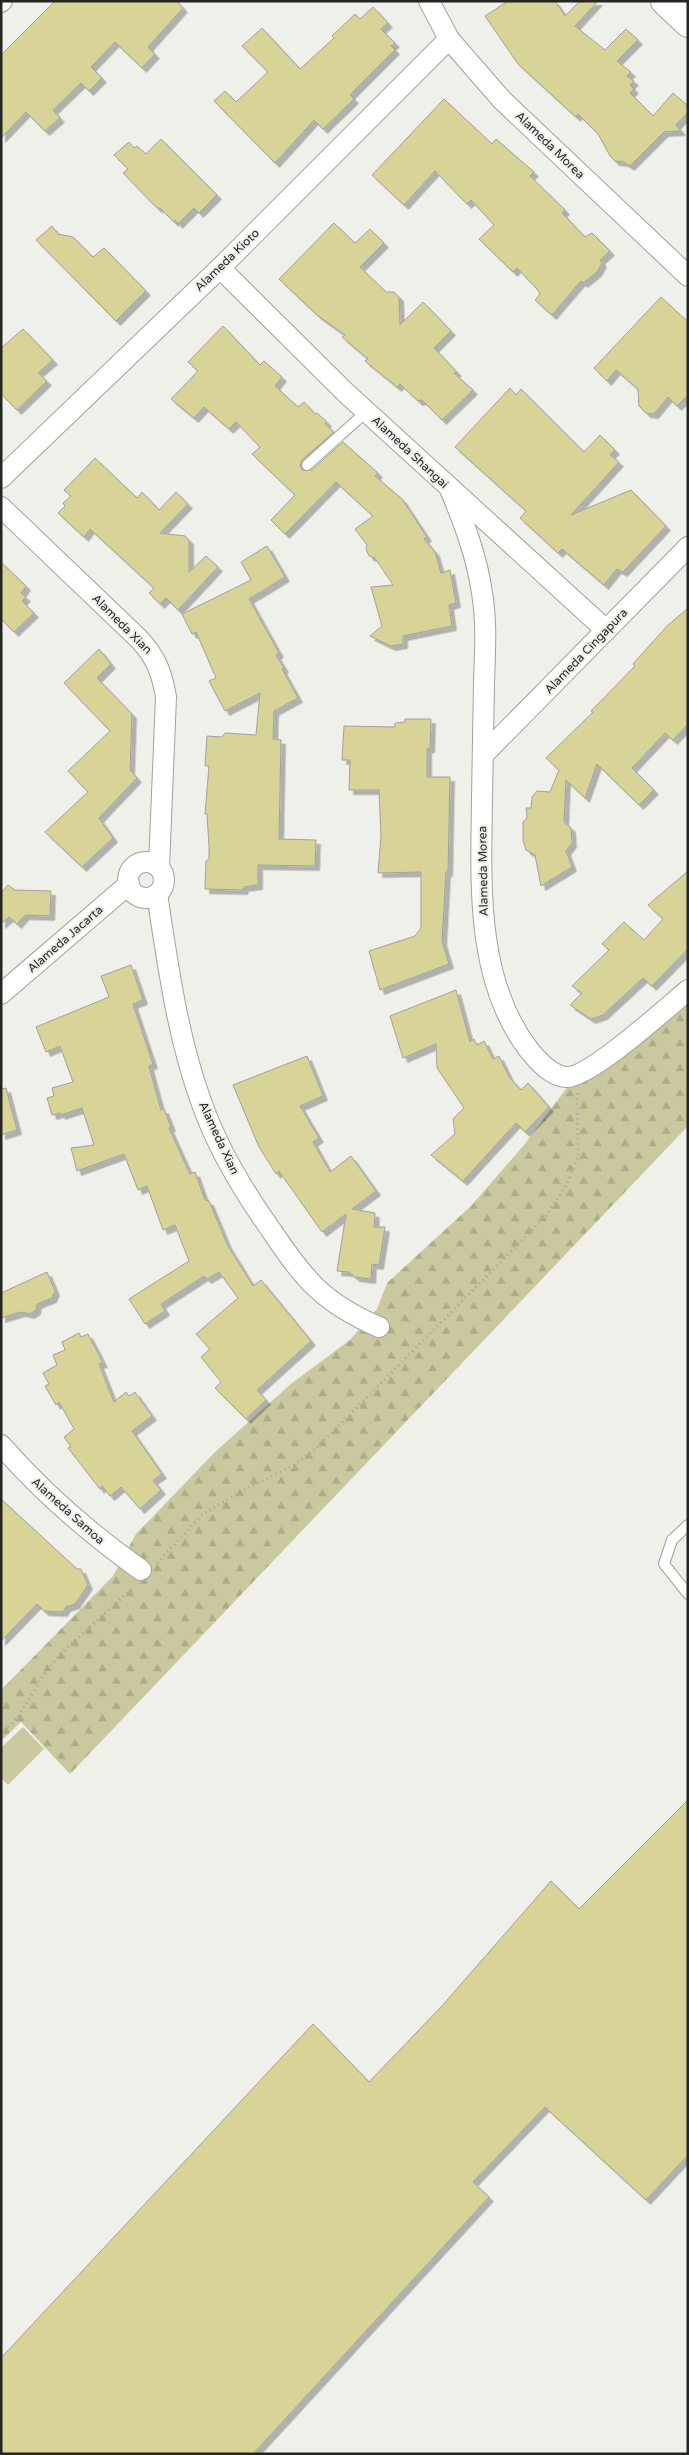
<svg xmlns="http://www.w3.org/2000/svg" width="689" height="2455" font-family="'Varela Round',sans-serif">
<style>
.grass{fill:#cac89e}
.forest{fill:url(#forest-firs)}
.building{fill:#d8d498;stroke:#a1a09c;filter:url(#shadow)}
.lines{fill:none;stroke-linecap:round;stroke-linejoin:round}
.lane-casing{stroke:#a1a19c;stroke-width:12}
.street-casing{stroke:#a1a19c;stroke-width:22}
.secondary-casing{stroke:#a1a19c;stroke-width:30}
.path{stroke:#a4a4a0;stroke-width:3;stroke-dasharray:1 4;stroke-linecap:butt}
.lane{stroke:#fff;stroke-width:10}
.street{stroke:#fff;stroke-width:20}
.secondary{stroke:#fff;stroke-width:28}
.labels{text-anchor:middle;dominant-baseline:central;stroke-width:4.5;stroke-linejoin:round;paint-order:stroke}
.street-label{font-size:12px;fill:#252523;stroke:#f0f0eb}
</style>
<defs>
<pattern id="forest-firs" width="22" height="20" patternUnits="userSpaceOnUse" patternTransform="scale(1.25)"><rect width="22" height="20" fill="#cac89e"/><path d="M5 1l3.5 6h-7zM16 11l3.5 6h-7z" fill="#adac88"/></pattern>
<filter id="shadow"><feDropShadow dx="4.5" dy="4.5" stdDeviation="0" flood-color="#0004"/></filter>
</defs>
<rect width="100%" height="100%" fill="#f0f0eb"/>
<polygon class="grass" points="23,1727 44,1749 8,1785 1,1778 1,1748"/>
<polygon class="forest" points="688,1003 688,1126 70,1774 21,1722 1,1741 1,1690 113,1576 136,1534 215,1452 292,1383 350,1340 377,1309 387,1283 471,1206 524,1145 569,1085"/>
<g class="building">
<polygon points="55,1 177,1 183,8 148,47 155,54 142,68 115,42 91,67 102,78 89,91 81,83 53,110 60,118 45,131 26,112 1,138 1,55"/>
<polygon points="508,1 555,1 565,16 580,1 598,1 575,26 605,50 626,29 638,40 617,61 631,72 627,76 634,81 630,85 634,89 630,93 653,116 673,93 688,106 688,112 676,125 681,131 664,132 630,166 624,162 615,161 610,156 598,134 578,114 576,117 518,64 485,16"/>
<polygon points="373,7 388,23 381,29 395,43 391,46 395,50 350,95 354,99 323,129 314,120 275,163 214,101 225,91 236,102 268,72 242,46 262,28 300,69 334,38 332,36 355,14 360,19"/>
<polygon points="444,99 492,144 496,139 534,172 530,176 565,210 562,213 585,237 592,233 610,251 600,260 602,263 597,272 583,283 581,281 552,315 535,300 540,294 537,289 517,268 513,272 479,239 494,225 471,200 467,204 435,171 404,205 372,175"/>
<polygon points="161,139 217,195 199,213 194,208 178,224 175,220 174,222 160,208 157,208 123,173 128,169 114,155 129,142 134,148 137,146 146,154"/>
<polygon points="334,223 355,243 370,229 384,243 360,267 386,292 394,292 399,297 400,325 423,302 451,331 434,348 457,372 454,373 473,390 442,420 422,400 418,401 400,384 397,387 365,361 368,359 342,337 345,335 317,315 279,279"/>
<polygon points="52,226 58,234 73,237 93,257 104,248 146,291 116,321 36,240"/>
<polygon points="661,297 688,322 688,395 677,406 668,397 654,414 646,413 639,406 638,389 616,370 607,381 594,368"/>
<polygon points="223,326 260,365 264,361 282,377 275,386 298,407 304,402 315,414 317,413 327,422 325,424 334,432 302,460 300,466 302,470 312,470 343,442 378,473 375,476 402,499 427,537 424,539 435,552 441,573 450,570 456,603 449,605 452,626 403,636 403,644 391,646 370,636 382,626 371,587 393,585 375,558 369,556 366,549 367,545 355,529 373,516 336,482 285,534 271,520 295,495 252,454 260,447 236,422 229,429 204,407 194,418 171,399 198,371 188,362"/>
<polygon points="23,329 53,360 38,373 47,381 17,410 1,394 1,348"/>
<polygon points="510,388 516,395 521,389 584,452 600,435 615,450 610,455 619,462 571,515 631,490 666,526 623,572 617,569 604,585 562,549 558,553 520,518 526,511 455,447"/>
<polygon points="95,458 137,498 142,492 159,510 176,492 188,504 160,533 185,536 189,540 189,572 206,556 218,567 178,610 166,598 160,604 149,593 154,588 90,529 84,537 58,513 65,506 63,503 71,496 64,490"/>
<polygon points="267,546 285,577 249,599 279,653 276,655 284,668 282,669 298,698 274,711 273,739 281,740 279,839 316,840 315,866 258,865 258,885 244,887 243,890 205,889 206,861 209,859 209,846 207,814 205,814 209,766 205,766 207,736 222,737 225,733 256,735 260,693 225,711 209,681 216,678 196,632 192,634 182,614 251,580 241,562"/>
<polygon points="1,562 26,586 21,593 26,597 22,601 34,613 14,632 1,619"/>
<polygon points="688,608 688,724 673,740 665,733 632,768 654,790 639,805 597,764 585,798 566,780 564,822 571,828 572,843 566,851 572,867 541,886 535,855 526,850 523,840 523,822 527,818 526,808 531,808 532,797 537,791 550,792 559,770 546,758 593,712 591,711 635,666 633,664 667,626"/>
<polygon points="99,649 111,664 97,678 132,714 130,770 137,778 99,818 113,838 82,867 45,832 88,792 68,771 110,731 64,683"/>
<polygon points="405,719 431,719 430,748 427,749 427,777 450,777 448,872 446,872 442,941 449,964 380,990 369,951 415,936 421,928 421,872 378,873 381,836 379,790 349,790 350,760 342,760 344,726 395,727 395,723 405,722"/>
<polygon points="688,871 688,949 652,986 643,978 603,1015 591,1019 570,1005 582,993 572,986 609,950 602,944 624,922 644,940 663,919 648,905"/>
<polygon points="8,885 15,890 51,891 50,916 25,915 17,924 9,917 1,924 1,893"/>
<polygon points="131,965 143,1000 133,1004 153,1064 149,1066 161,1110 164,1109 171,1127 169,1128 190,1174 195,1172 205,1200 209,1201 227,1244 253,1286 261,1280 311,1341 257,1390 266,1400 246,1419 215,1388 221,1382 201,1357 210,1349 196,1334 238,1298 219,1272 207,1279 204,1276 161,1304 165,1311 145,1324 129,1299 189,1261 175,1225 163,1230 147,1186 138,1190 124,1154 77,1171 71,1148 94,1145 82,1108 61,1115 60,1113 52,1115 47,1098 54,1096 52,1088 73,1082 60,1046 46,1052 36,1027 109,997 101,976"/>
<polygon points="456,990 470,1042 474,1039 477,1045 484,1041 493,1059 499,1056 509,1077 521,1090 528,1083 549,1107 525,1132 516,1123 463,1181 431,1155 455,1134 453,1119 464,1108 437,1068 436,1044 403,1058 390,1016"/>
<polygon points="307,1056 323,1096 300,1106 319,1138 313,1142 330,1172 351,1156 376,1191 352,1209 375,1213 374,1227 385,1227 379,1265 372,1264 371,1279 355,1277 349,1272 337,1271 346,1214 322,1232 279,1171 276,1174 259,1147 233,1085"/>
<polygon points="6,1088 17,1130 1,1135 1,1089"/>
<polygon points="47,1272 55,1291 52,1298 37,1304 36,1310 30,1314 21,1312 1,1318 1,1293"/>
<polygon points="79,1333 81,1337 88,1334 103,1363 99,1364 114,1402 126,1392 129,1396 135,1392 152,1416 132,1431 162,1474 153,1480 161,1490 140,1509 121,1487 110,1496 102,1486 100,1489 68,1448 71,1447 64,1437 74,1429 59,1402 56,1405 45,1386 49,1384 43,1373 57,1365 53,1355 65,1350 62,1342"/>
<polygon points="1,1499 77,1569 81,1569 88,1585 75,1604 66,1607 63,1612 44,1611 37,1604 1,1641"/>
<polygon points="688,1800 688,2155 646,2200 545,2107 473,2182 489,2197 253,2454 1,2454 1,2358 313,2024 369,2082 441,2007 551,1881 579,1909"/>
</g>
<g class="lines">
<defs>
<g id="lane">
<polyline points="307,465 366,412"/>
<polyline points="688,1525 672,1540 664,1564 688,1594"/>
</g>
<g id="street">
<polyline points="429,1 449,39 502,100 688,276"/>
<polyline points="1,2 2,1"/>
<polyline points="220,268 346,393 606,630"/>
<polyline points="1,478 220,268 449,39"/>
<path d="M450,489C464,523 477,557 482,593C487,622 485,653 484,682C483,721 483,760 482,799C481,882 475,980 529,1050C538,1061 551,1076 566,1077C588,1079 668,1007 688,990"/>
<path d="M1,507L139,639C156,657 162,673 166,697L159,867"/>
<polyline points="483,755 688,547"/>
<circle cx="146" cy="880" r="18"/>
<path d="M157,894C168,965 177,1036 202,1104C218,1149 244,1192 271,1230C304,1279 323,1303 379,1327"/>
<polyline points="1,994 129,884"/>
<path d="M1,1445C43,1493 89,1533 141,1570"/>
</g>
<polyline id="secondary" points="665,1 688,23"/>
</defs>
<use href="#lane" class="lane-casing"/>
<use href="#street" class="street-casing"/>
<use href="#secondary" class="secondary-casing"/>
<g class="path">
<polyline points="157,1563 202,1515 238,1493 294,1465 319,1446 546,1216 567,1184 578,1157 577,1093"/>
<polyline points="1,1734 19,1716 41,1679 60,1654 134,1587"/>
</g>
<use href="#lane" class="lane"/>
<use href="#street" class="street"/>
<use href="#secondary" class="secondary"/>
</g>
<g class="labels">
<g class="street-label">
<text transform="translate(550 145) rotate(44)">Alameda Morea</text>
<text transform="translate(227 260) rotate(-44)">Alameda Kioto</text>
<text transform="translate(410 452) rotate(43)">Alameda Shangai</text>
<text transform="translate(122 624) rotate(45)">Alameda Xian</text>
<text transform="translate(586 651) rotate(-46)">Alameda Cingapura</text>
<text transform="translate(483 871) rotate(-91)">Alameda Morea</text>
<text transform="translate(65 939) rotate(-41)">Alameda Jacarta</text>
<text transform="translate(219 1138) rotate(65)">Alameda Xian</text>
<text transform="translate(68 1511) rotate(42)">Alameda Samoa</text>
</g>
</g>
<rect width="689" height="2455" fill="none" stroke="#252523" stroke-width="5"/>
</svg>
